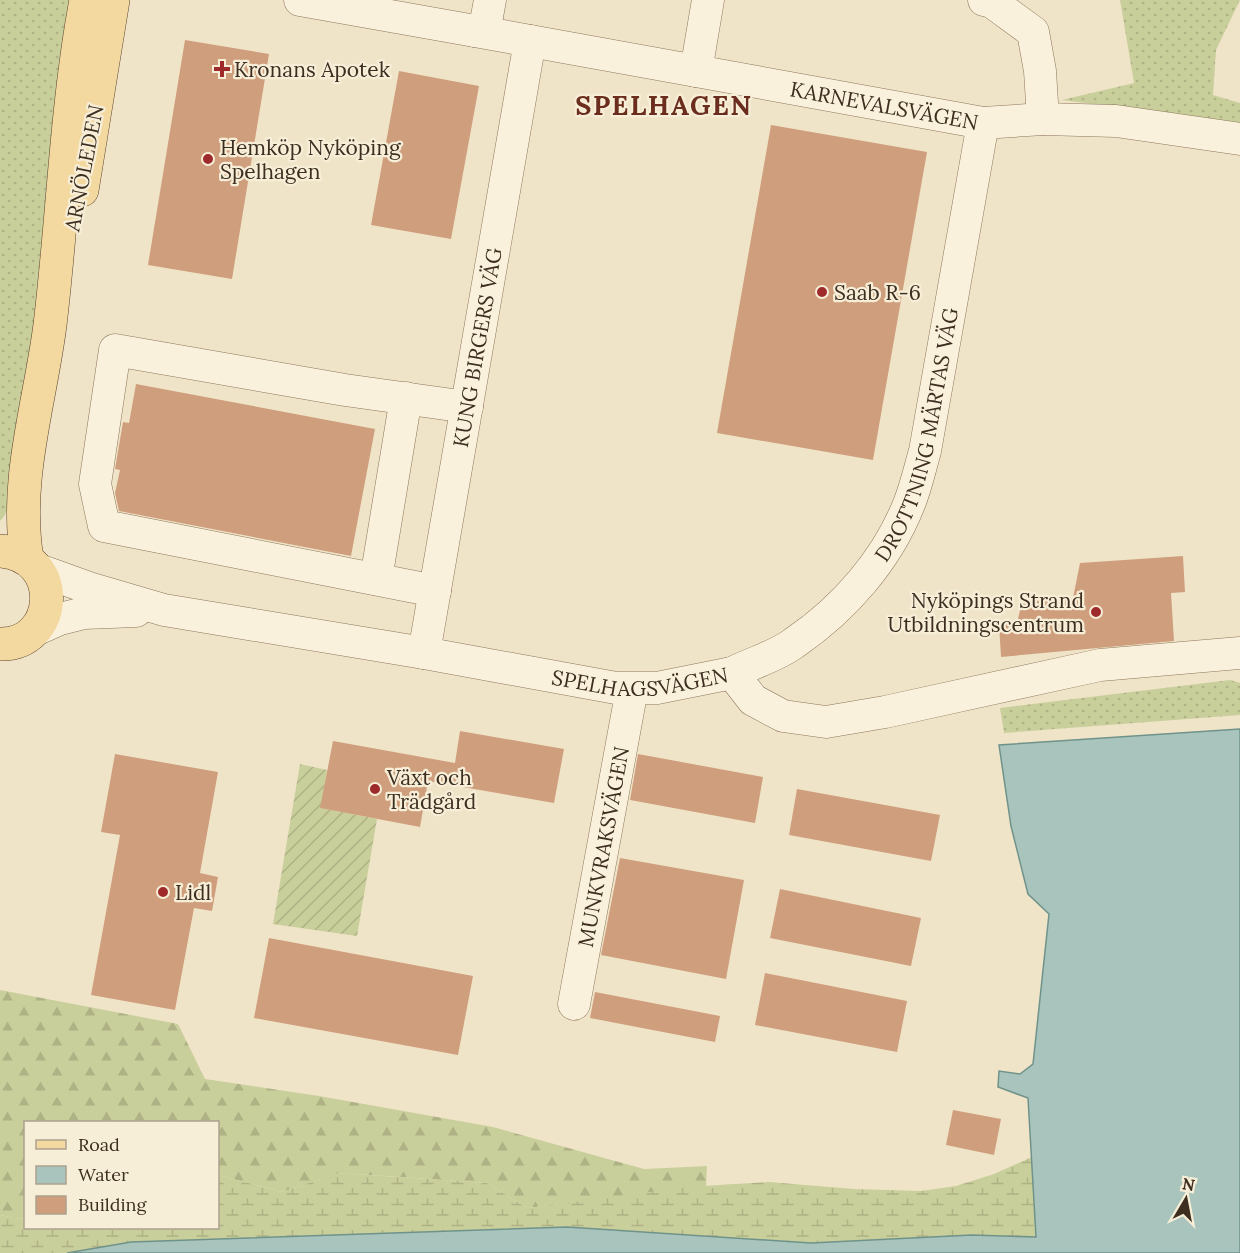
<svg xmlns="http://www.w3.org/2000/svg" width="1240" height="1253" font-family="Lora,serif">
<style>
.grass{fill:url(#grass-dots)}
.forest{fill:url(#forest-firs)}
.wetland{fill:url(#wetland-marsh)}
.garden{fill:url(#garden-furrows)}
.water{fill:#a9c4bc;stroke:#6f938a;stroke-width:1.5}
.building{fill:#cf9f7d}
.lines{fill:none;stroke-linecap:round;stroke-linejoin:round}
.minor-casing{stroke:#8d765c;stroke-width:33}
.major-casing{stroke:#5b4430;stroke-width:34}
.minor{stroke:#faf1dc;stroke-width:32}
.major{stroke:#f3d9a0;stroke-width:33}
.poi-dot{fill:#9e2a2b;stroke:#f7eed8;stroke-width:2}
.labels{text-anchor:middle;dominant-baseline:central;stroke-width:4.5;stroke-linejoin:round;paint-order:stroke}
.poi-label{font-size:21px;fill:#3d2e20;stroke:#f7eed8;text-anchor:start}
.street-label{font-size:21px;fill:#3d2e20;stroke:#f7eed8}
.district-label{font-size:27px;font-weight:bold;letter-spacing:1.5px;fill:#6b2e1e;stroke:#f7eed8}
</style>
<defs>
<pattern id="grass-dots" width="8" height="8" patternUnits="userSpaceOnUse" patternTransform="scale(1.5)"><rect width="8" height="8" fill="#c9cf9b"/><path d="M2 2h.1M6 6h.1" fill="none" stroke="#aeb285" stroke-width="1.8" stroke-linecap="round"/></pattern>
<pattern id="forest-firs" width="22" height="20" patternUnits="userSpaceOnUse" patternTransform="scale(1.5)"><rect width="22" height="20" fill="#c9cf9b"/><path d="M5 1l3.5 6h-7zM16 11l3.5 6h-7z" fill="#aeb285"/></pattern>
<pattern id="wetland-marsh" width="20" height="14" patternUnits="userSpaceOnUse" patternTransform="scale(1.5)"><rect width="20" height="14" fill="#c9cf9b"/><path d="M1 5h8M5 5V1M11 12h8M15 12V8" fill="none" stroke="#aeb285"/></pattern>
<pattern id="garden-furrows" width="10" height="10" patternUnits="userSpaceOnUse" patternTransform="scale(1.5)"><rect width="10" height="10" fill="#c9cf9b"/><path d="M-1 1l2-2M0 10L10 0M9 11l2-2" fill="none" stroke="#aeb285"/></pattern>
</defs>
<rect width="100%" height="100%" fill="#f0e4c8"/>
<g class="grass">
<polygon points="0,0 77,0 17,480 5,515 0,521"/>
<polygon points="1120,0 1240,0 1216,50 1213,95 1240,103 1240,129 1179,115 1062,100 1134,83"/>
<polygon points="1230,680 1240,683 1240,715 1004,733 1000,708"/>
</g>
<polygon class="forest" points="0,990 178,1024 205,1079 319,1096 493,1127 644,1169 707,1166 706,1186 527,1208 487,1183 340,1173 282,1192 218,1175 218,1122 26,1122 25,1218 19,1219 0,1215"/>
<polygon class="wetland" points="1032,1157 1036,1237 972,1235 811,1243 567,1227 131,1242 67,1253 0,1253 0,1215 19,1219 25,1218 26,1228 218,1228 218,1175 282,1192 339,1173 487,1183 527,1208 687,1187 769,1182 854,1189 921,1191 956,1186 994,1174"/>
<polygon class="garden" points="300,764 327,770 321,808 377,819 357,936 273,924"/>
<polygon class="water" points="1240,729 1240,1253 67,1253 131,1242 567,1227 811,1243 972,1235 1036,1237 1028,1098 998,1087 999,1071 1020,1074 1033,1064 1049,914 1028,894 1011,826 999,745"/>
<g class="building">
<polygon points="185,40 269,54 232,279 148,265"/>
<polygon points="399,71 479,86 451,239 371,225"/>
<polygon points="771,125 927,152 873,460 717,433"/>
<polygon points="136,384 375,429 351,556 119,511 115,493 120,470 115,469 123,422 129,423"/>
<polygon points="1183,556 1185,592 1171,593 1174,641 1001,657 999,624 1017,623 1022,602 1073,598 1080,563"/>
<polygon points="460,731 564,749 554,803 428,781 420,827 320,808 333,741 455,763"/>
<polygon points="115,754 218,772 200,873 218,877 212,911 194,908 175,1010 91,995 120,835 101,832"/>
<polygon points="638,754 763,777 755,823 630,800"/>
<polygon points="797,789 940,815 931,861 789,835"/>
<polygon points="620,858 744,880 726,979 601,955"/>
<polygon points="780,889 921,918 911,966 770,938"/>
<polygon points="269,938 473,976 458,1055 254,1018"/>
<polygon points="765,973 907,1001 897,1052 755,1025"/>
<polygon points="595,992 720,1016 715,1042 590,1018"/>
<polygon points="953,1110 1001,1119 994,1155 946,1145"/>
</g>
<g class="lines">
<defs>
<g id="minor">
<polyline points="300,0 475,31 486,22 490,0"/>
<polyline points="984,0 992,2 1033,32 1040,71 1043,119"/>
<path id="s1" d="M475,31L983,123L1043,119L1116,121L1240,139"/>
<polyline points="696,71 708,0"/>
<path id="s2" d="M39,570L89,588L164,610L424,653L616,688H657L732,673L753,700L783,716L826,722L885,712L1100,665L1240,653"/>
<polyline points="376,579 406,398"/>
<polyline points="435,591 104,526 95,484 115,350 345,390 467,407"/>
<polyline points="33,631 60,619 84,613 136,611"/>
<path id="s3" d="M424,653L530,41"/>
<path id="s4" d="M732,673C752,663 777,656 794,643C844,609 887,560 909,504C916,487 920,468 925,451L983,123"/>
<path id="s5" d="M574,1004L632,689"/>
</g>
<g id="major">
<polyline points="82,190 113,0"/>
<path d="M0,551C66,556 58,646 0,644"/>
<path d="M27,559C14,480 40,403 50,325C63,217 66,107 86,0"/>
</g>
</defs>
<use href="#minor" class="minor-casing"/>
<use href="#major" class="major-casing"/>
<use href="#minor" class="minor"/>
<use href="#major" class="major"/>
</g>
<g class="poi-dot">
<path d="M219 60h6v6h6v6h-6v6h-6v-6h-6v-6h6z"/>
<circle cx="208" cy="159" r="6"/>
<circle cx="822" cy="292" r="6"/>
<circle cx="1096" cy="612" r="6"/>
<circle cx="375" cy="789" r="6"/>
<circle cx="163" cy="892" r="6"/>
</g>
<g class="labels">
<g class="poi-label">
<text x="234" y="69">Kronans Apotek</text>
<text x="220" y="147">Hemköp Nyköping<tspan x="220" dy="24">Spelhagen</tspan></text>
<text x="834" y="292">Saab R-6</text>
<text x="1084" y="600" text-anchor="end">Nyköpings Strand<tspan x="1084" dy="24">Utbildningscentrum</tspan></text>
<text x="387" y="777">Växt och<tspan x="387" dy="24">Trädgård</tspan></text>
<text x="175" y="892">Lidl</text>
</g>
<g class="street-label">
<text stroke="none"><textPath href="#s1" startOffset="416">KARNEVALSVÄGEN</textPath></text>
<text transform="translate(84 168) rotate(-79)">ARNÖLEDEN</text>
<text stroke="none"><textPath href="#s3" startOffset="310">KUNG BIRGERS VÄG</textPath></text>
<text stroke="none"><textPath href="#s4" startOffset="321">DROTTNING MÄRTAS VÄG</textPath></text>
<text stroke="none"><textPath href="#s2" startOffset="614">SPELHAGSVÄGEN</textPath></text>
<text stroke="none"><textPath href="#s5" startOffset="160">MUNKVRAKSVÄGEN</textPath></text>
</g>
<g class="district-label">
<text x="664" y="105">SPELHAGEN</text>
</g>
</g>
<rect x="24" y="1121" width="195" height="108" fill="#f7eed8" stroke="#ada18e" stroke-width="1.5"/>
<rect x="36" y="1140" width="30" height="9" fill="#f3d9a0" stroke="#ada18e" stroke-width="1.5"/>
<text x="78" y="1151" font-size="18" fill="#3d2e20">Road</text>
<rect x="36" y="1166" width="30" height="18" fill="#a9c4bc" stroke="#ada18e" stroke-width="1.5"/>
<text x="78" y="1181" font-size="18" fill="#3d2e20">Water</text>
<rect x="36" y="1196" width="30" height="18" fill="#cf9f7d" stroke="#ada18e" stroke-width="1.5"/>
<text x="78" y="1211" font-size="18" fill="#3d2e20">Building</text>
<g transform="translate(1186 1199) rotate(10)" stroke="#f7eed8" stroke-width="4.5" paint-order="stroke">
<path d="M0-4.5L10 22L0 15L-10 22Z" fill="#3d2e20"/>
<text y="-9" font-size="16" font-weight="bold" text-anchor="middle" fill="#3d2e20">N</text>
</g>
</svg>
